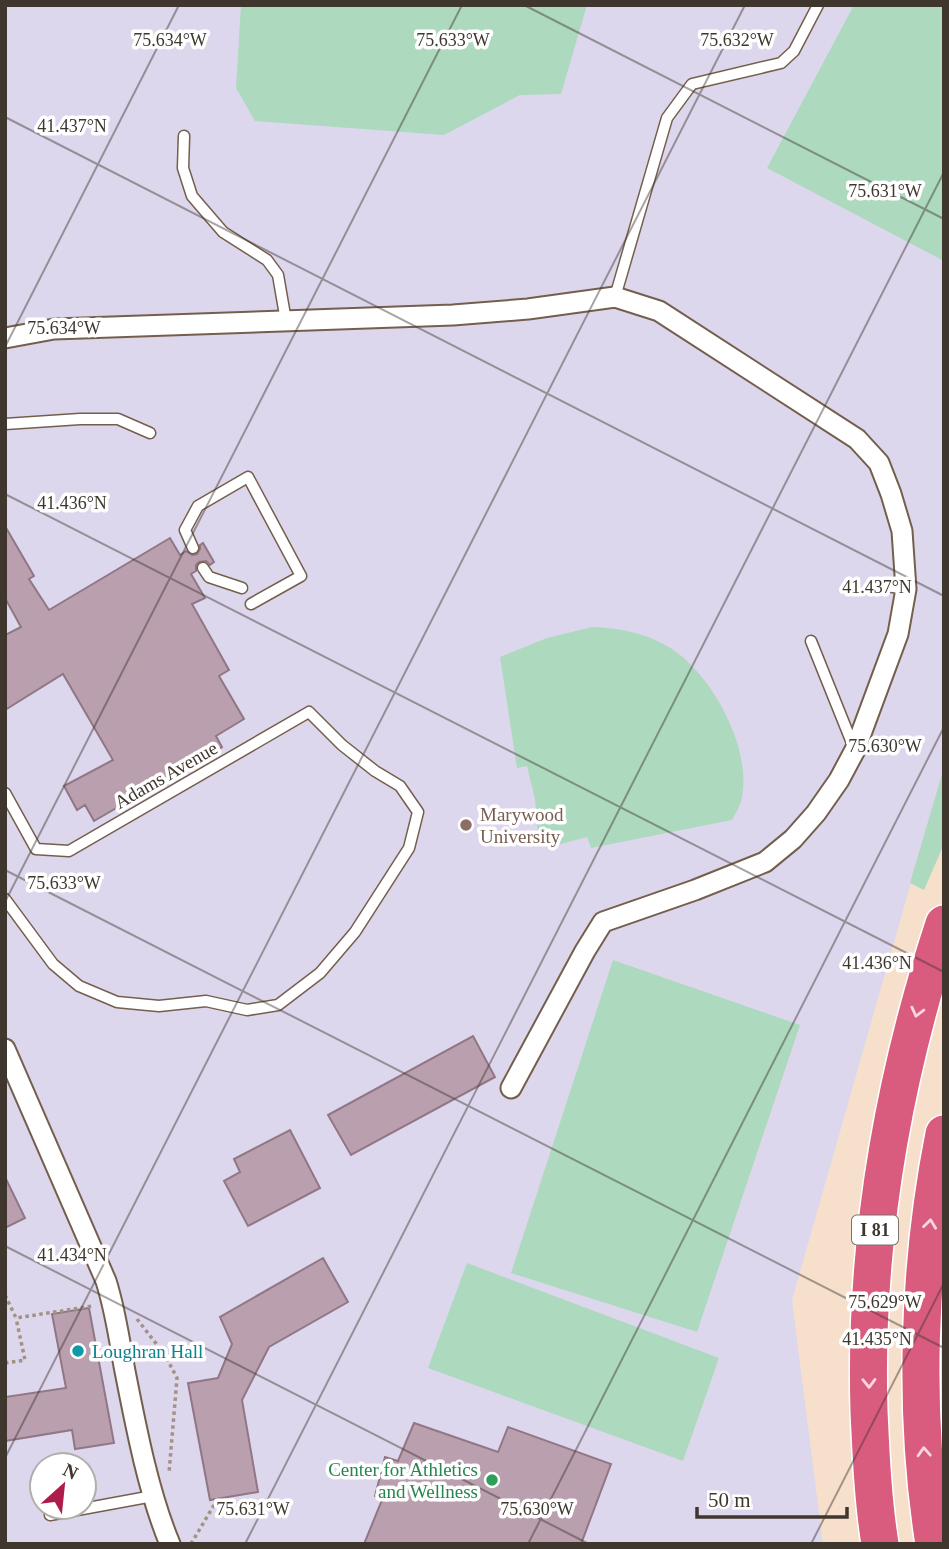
<svg xmlns="http://www.w3.org/2000/svg" width="949" height="1549" font-family="Georgia,serif">
<style>
.education{fill:#ddd7ed;fill-rule:evenodd}
.green{fill:#add9bf}
.building{fill:#ba9fae;stroke:#917786;stroke-width:2}
.lines{fill:none;stroke-linecap:round;stroke-linejoin:round}
.lane-casing{stroke:#735f4c;stroke-width:13}
.street-casing{stroke:#735f4c;stroke-width:23}
.highway-casing{stroke:#fff;stroke-width:40}
.path{stroke:#a29283;stroke-width:3.5;stroke-dasharray:3.5 3.5;stroke-linecap:butt}
.lane{stroke:#fff;stroke-width:10}
.street{stroke:#fff;stroke-width:19}
.highway{stroke:#d95c7f;stroke-width:37}
.oneway{stroke:#f6d6df}
.ticks{fill:none;stroke:#3f362e;stroke-width:2;stroke-opacity:0.45}
.education-dot{fill:#8d6e63;stroke:#fff;stroke-width:2.5}
.culture-dot{fill:#0f9aa8;stroke:#fff;stroke-width:2.5}
.leisure-dot{fill:#2e9e5b;stroke:#fff;stroke-width:2.5}
.labels{text-anchor:middle;dominant-baseline:central;stroke-width:7;stroke-linejoin:round;paint-order:stroke}
.shield{fill:#fff;stroke:#79726d;stroke-width:2}
.shield-label{font-size:18px;font-weight:bold;fill:#3f362e}
.street-label{font-size:19px;fill:#3f362e;stroke:#fff}
.education-label{font-size:19px;fill:#785e54;stroke:#fff;text-anchor:start}
.culture-label{font-size:19px;fill:#0d838f;stroke:#fff;text-anchor:start}
.leisure-label{font-size:19px;fill:#27864d;stroke:#fff;text-anchor:end}
.ticks-label{font-size:18px;text-anchor:middle;fill:#3f362e;stroke:#fff;stroke-width:7;stroke-linejoin:round;paint-order:stroke}
</style>
<rect width="100%" height="100%" fill="#f7e0cb"/>
<path class="education" d="M5,5H944V767L792,1300L823,1544H5ZM42,1465H84V1507H42Z"/>
<g class="green">
<polygon points="241,5 587,5 561,94 520,95 444,135 255,121 236,88"/>
<polygon points="854,5 944,5 944,261 767,168"/>
<path d="M592,627C620,628 645,633 669,647C712,673 754,751 741,801C739,808 735,814 732,820L591,848L587,837L557,845L538,834L535,799L527,766L517,768L500,657L547,638Z"/>
<polygon points="944,767 944,844 924,890 910,883"/>
<polygon points="613,960 800,1025 697,1332 511,1273"/>
<polygon points="467,1263 719,1358 683,1461 428,1368"/>
</g>
<g class="building">
<polygon points="5,526 34,576 29,579 49,610 170,538 180,555 186,551 192,555 197,554 200,549 200,545 203,543 214,562 210,565 206,561 199,562 196,565 196,571 191,574 205,598 192,604 229,670 219,676 244,719 216,736 222,747 94,821 85,805 77,810 64,786 113,760 63,674 5,710 5,635 21,627 5,598"/>
<polygon points="473,1036 495,1077 351,1155 328,1115"/>
<polygon points="290,1130 320,1188 248,1226 224,1181 240,1172 234,1159"/>
<polygon points="5,1177 25,1218 5,1228"/>
<polygon points="323,1258 348,1302 269,1347 242,1400 258,1492 210,1500 188,1383 218,1378 232,1344 220,1317"/>
<polygon points="89,1308 114,1443 75,1449 72,1430 5,1441 5,1397 66,1388 52,1314"/>
<polygon points="414,1423 498,1452 508,1427 611,1464 581,1544 364,1544 382,1500 375,1496 385,1457 398,1461"/>
</g>
<g class="lines">
<defs>
<g id="lane">
<polyline points="184,136 183,168 192,196 223,232 267,260 278,275 286,321"/>
<polyline points="615,297 667,118 692,84 781,63 794,51 818,5"/>
<polyline points="5,424 80,419 118,419 150,433"/>
<polyline points="193,548 185,530 198,506 248,477 301,576 251,604"/>
<polyline points="203,568 209,577 242,588"/>
<polyline points="874,584 906,589"/>
<polyline points="811,641 854,748"/>
<polyline points="5,793 36,849 69,851 309,712 342,745 375,771 400,786 418,812 409,848 355,932 320,973 278,1005 247,1010 206,1001 159,1006 117,1002 79,986 53,964 5,899"/>
<polyline points="50,1515 153,1496"/>
</g>
<g id="street">
<polyline points="5,338 54,329 453,315 528,309 615,297 659,311 857,439 879,463 891,494 902,531 906,589 898,634 855,750 839,780 816,813 793,839 765,862 695,890 603,922 585,951 511,1088"/>
<path d="M5,1049L106,1281C115,1309 119,1337 124,1366C135,1422 148,1492 170,1544"/>
</g>
<g id="highway">
<path d="M880,1544C873,1500 871,1455 869,1411C864,1244 892,1082 944,924"/>
<path d="M934,1544C913,1412 918,1265 944,1134"/>
</g>
</defs>
<use href="#lane" class="lane-casing"/>
<use href="#street" class="street-casing"/>
<use href="#highway" class="highway-casing"/>
<g class="path">
<polyline points="5,1295 16,1318 93,1306"/>
<polyline points="137,1319 165,1355 177,1378 169,1473"/>
<polyline points="5,1363 25,1360 16,1318"/>
<polyline points="191,1544 214,1505"/>
</g>
<use href="#lane" class="lane"/>
<use href="#street" class="street"/>
<use href="#highway" class="highway"/>
</g>
<defs><path id="oneway-chevron" d="M-2-3.5L2.5 0L-2 3.5" fill="none" stroke-width="1.6" stroke-linecap="round" stroke-linejoin="round" transform="scale(1.75)"/></defs>
<g class="oneway">
<use href="#oneway-chevron" transform="translate(917 1012) rotate(104)"/>
<use href="#oneway-chevron" transform="translate(930 1224) rotate(-83)"/>
<use href="#oneway-chevron" transform="translate(869 1383) rotate(89)"/>
<use href="#oneway-chevron" transform="translate(924 1452) rotate(-93)"/>
</g>
<path class="ticks" d="M524,5L944,219M5,117L944,596M5,347L179,5M5,494L944,972M5,870L944,1348M5,902L462,5M5,1246L589,1544M5,1458L745,5M245,1544L944,172M528,1544L944,727M811,1544L944,1283"/>
<circle class="education-dot" cx="466" cy="825" r="7"/>
<circle class="culture-dot" cx="78" cy="1351" r="7"/>
<circle class="leisure-dot" cx="492" cy="1480" r="7"/>
<g class="labels">
<rect class="shield" x="852" y="1215.5" width="46" height="29" rx="5"/>
<g class="shield-label">
<text x="875" y="1230">I 81</text>
</g>
<g class="street-label">
<text transform="translate(166 775) rotate(-30)">Adams Avenue</text>
</g>
<g class="education-label">
<text x="480" y="814">Marywood<tspan x="480" dy="22">University</tspan></text>
</g>
<g class="culture-label">
<text x="92" y="1351">Loughran Hall</text>
</g>
<g class="leisure-label">
<text x="478" y="1469">Center for Athletics<tspan x="478" dy="22">and Wellness</tspan></text>
</g>
</g>
<g class="ticks-label">
<text x="170" y="46">75.634°W</text>
<text x="453" y="46">75.633°W</text>
<text x="737" y="46">75.632°W</text>
<text x="72" y="132">41.437°N</text>
<text x="885" y="197">75.631°W</text>
<text x="64" y="334">75.634°W</text>
<text x="72" y="509">41.436°N</text>
<text x="877" y="593">41.437°N</text>
<text x="885" y="752">75.630°W</text>
<text x="64" y="889">75.633°W</text>
<text x="877" y="969">41.436°N</text>
<text x="72" y="1261">41.434°N</text>
<text x="885" y="1308">75.629°W</text>
<text x="877" y="1345">41.435°N</text>
<text x="253" y="1515">75.631°W</text>
<text x="537" y="1515">75.630°W</text>
</g>
<rect width="949" height="1549" fill="none" stroke="#3f362e" stroke-width="14"/>
<g transform="translate(63 1486) rotate(27)"><circle r="33" fill="#ffffff" stroke="#b2afab" stroke-width="2"/>
<path d="M0-5L12 26L0 18L-12 26Z" fill="#ae1c4a"/>
<text y="-10" font-size="19" font-weight="bold" text-anchor="middle" fill="#3f362e">N</text>
</g>
<path d="M697 1507v10h150v-10" fill="none" stroke="#3f362e" stroke-width="3.5"/>
<text x="708" y="1507" font-size="21" fill="#3f362e" stroke="#ffffff" stroke-width="5" paint-order="stroke">50 m</text>
</svg>
